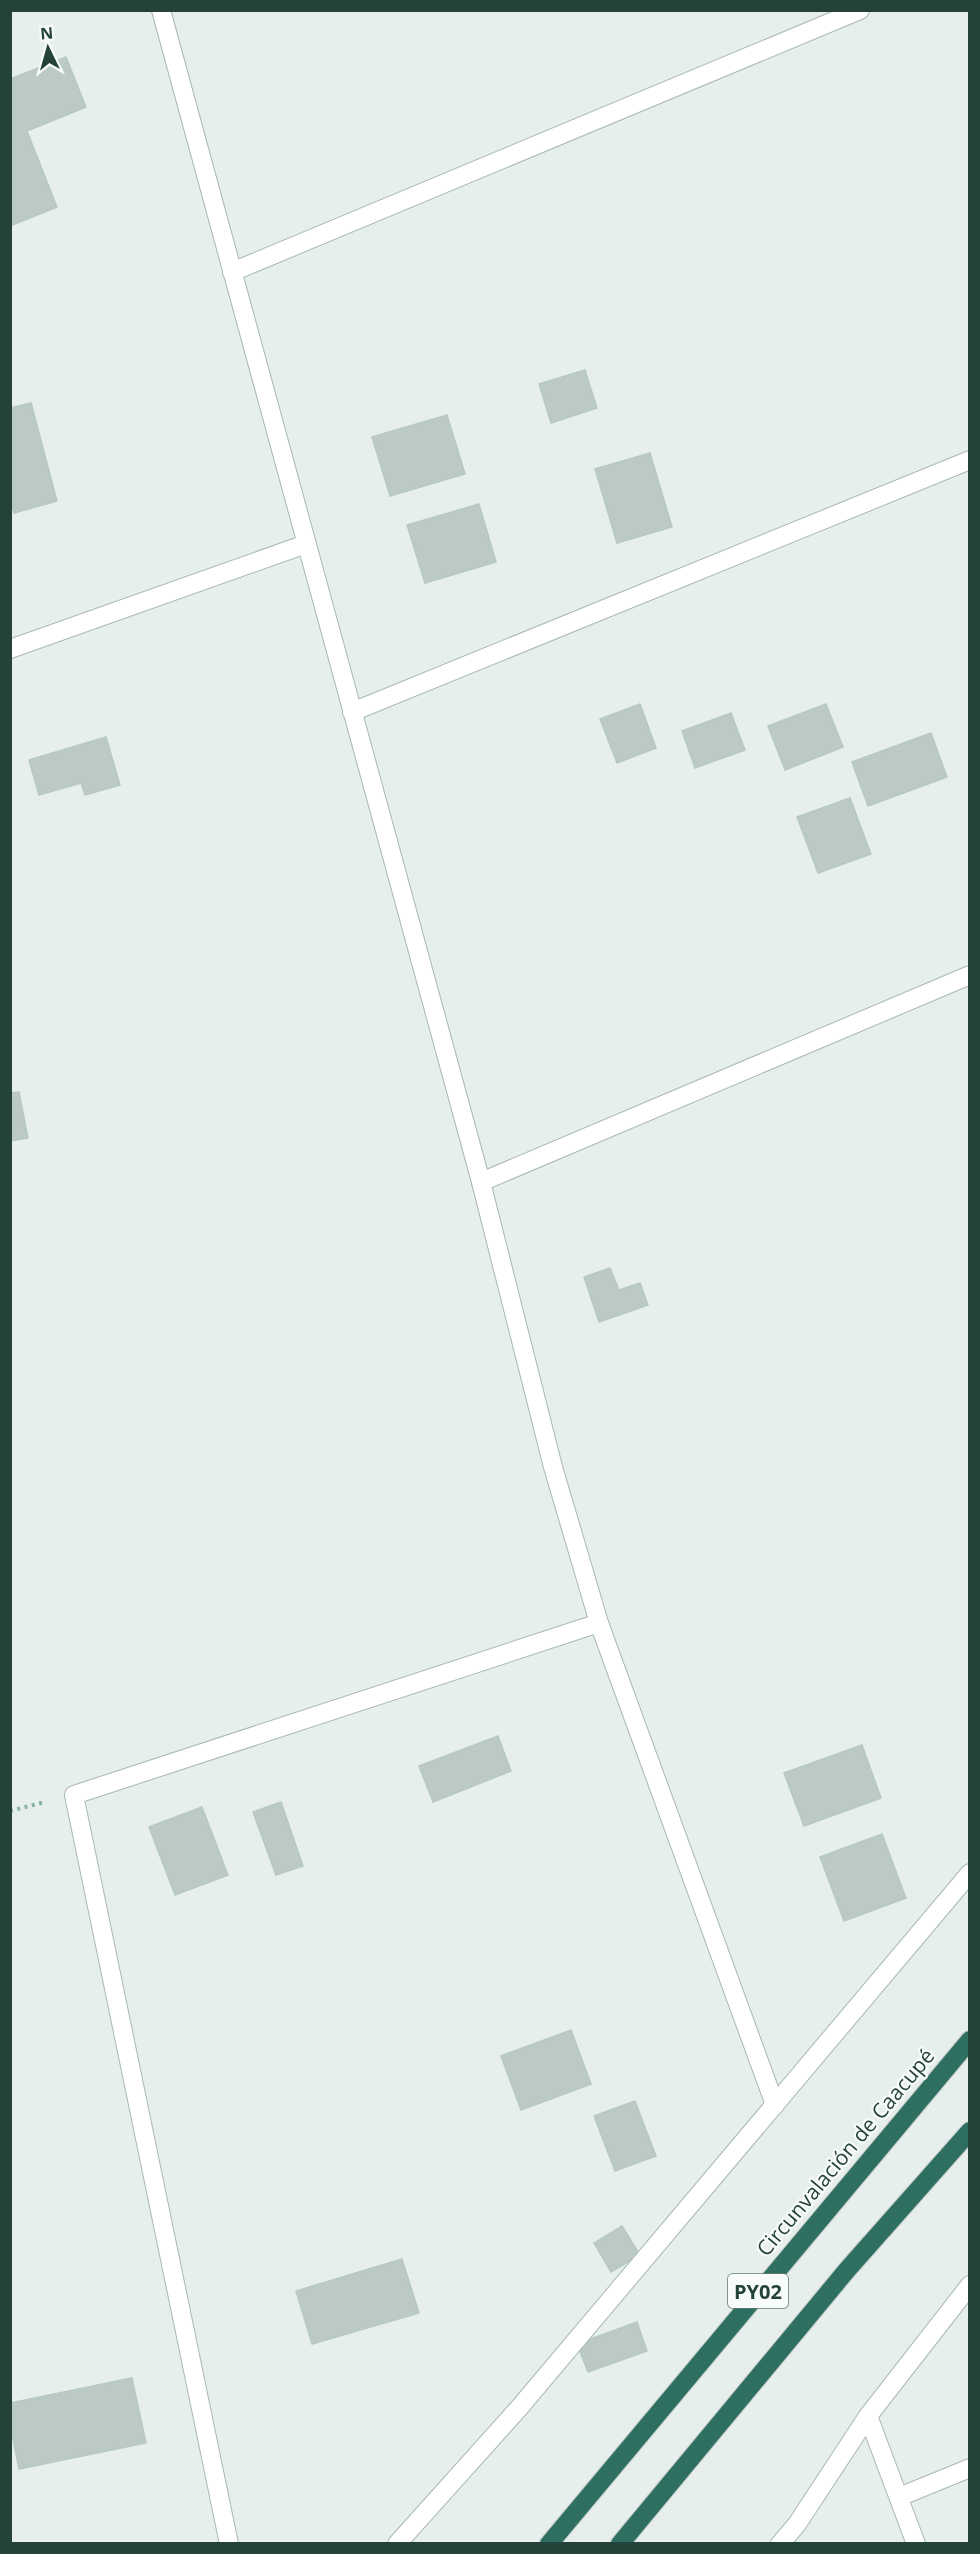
<svg xmlns="http://www.w3.org/2000/svg" width="980" height="2554" font-family="'Open Sans',sans-serif">
<style>
.building{fill:#bbcac4;stroke:#b8c9c2;stroke-width:1.5}
.lines{fill:none;stroke-linecap:round;stroke-linejoin:round}
.lane-casing{stroke:#a8b8b2;stroke-width:20}
.street-casing{stroke:#a8b8b2;stroke-width:20}
.highway-casing{stroke:#c2cac8;stroke-width:20}
.path{stroke:#86b3a5;stroke-width:4;stroke-dasharray:3 4.5;stroke-linecap:butt}
.lane{stroke:#fff;stroke-width:18}
.street{stroke:#fff;stroke-width:18}
.highway{stroke:#2f6f62;stroke-width:18}
.labels{text-anchor:middle;dominant-baseline:central;stroke-width:4.5;stroke-linejoin:round;paint-order:stroke}
.shield{fill:#f7fbf9;stroke:#637a73;stroke-width:1.5}
.shield-label{font-size:20px;font-weight:bold;fill:#24423a}
.street-label{font-size:21px;fill:#24423a;stroke:#f7fbf9}
</style>
<rect width="100%" height="100%" fill="#e6efeb"/>
<g class="building">
<polygon points="66,57 86,107 27,131 57,207 10,226 10,79"/>
<polygon points="585,370 597,408 551,423 539,384"/>
<polygon points="31,403 57,501 14,513 10,499 10,408"/>
<polygon points="447,415 465,474 390,496 372,437"/>
<polygon points="650,453 672,527 617,543 595,469"/>
<polygon points="479,504 496,562 425,583 407,525"/>
<polygon points="640,704 656,748 617,763 600,719"/>
<polygon points="826,704 843,747 785,770 768,726"/>
<polygon points="731,713 745,750 695,768 682,731"/>
<polygon points="931,733 947,777 868,806 852,762"/>
<polygon points="106,737 120,785 85,795 81,783 39,795 29,760"/>
<polygon points="850,798 871,854 818,873 797,817"/>
<polygon points="19,1092 28,1138 10,1141 10,1093"/>
<polygon points="610,1268 619,1290 640,1283 648,1305 599,1322 584,1277"/>
<polygon points="498,1736 511,1771 433,1802 419,1766"/>
<polygon points="862,1745 881,1798 804,1826 784,1773"/>
<polygon points="281,1802 303,1866 276,1875 253,1812"/>
<polygon points="202,1807 228,1875 175,1895 149,1827"/>
<polygon points="882,1834 906,1898 844,1921 820,1857"/>
<polygon points="571,2030 591,2084 521,2110 501,2056"/>
<polygon points="635,2101 656,2156 615,2171 594,2116"/>
<polygon points="622,2226 640,2255 611,2272 594,2243"/>
<polygon points="402,2259 419,2313 312,2344 296,2291"/>
<polygon points="637,2322 647,2351 588,2372 577,2344"/>
<polygon points="132,2378 146,2443 19,2469 10,2424 10,2403"/>
</g>
<g class="lines">
<defs>
<polyline id="lane" points="10,649 306,544"/>
<g id="street">
<polyline points="161,10 481,1182 553,1467 599,1623 775,2105"/>
<polyline points="232,272 860,10"/>
<polyline points="352,712 970,460"/>
<polyline points="481,1182 970,975"/>
<polyline points="868,2416 916,2544"/>
<polyline points="899,2497 970,2468"/>
<polyline points="229,2544 74,1795 599,1623"/>
<polyline points="397,2544 519,2408 970,1873"/>
<polyline points="780,2544 797,2524 868,2416 970,2285"/>
</g>
<g id="highway">
<polyline points="549,2544 970,2040"/>
<polyline points="620,2544 847,2270 970,2131"/>
</g>
</defs>
<use href="#lane" class="lane-casing"/>
<use href="#street" class="street-casing"/>
<use href="#highway" class="highway-casing"/>
<polyline class="path" points="10,1811 45,1802"/>
<use href="#lane" class="lane"/>
<use href="#street" class="street"/>
<use href="#highway" class="highway"/>
</g>
<g class="labels">
<rect class="shield" x="728" y="2274" width="60" height="34" rx="4.5"/>
<g class="shield-label">
<text x="758" y="2291">PY02</text>
</g>
<g class="street-label">
<text transform="translate(845 2152) rotate(-50)">Circunvalación de Caacupé</text>
</g>
</g>
<rect width="980" height="2554" fill="none" stroke="#24423a" stroke-width="24"/>
<g transform="translate(48 48) rotate(355)" stroke="#f7fbf9" stroke-width="4.5" paint-order="stroke">
<path d="M0-4.5L10 22L0 15L-10 22Z" fill="#24423a"/>
<text y="-9" font-size="16" font-weight="bold" text-anchor="middle" fill="#24423a">N</text>
</g>
</svg>
